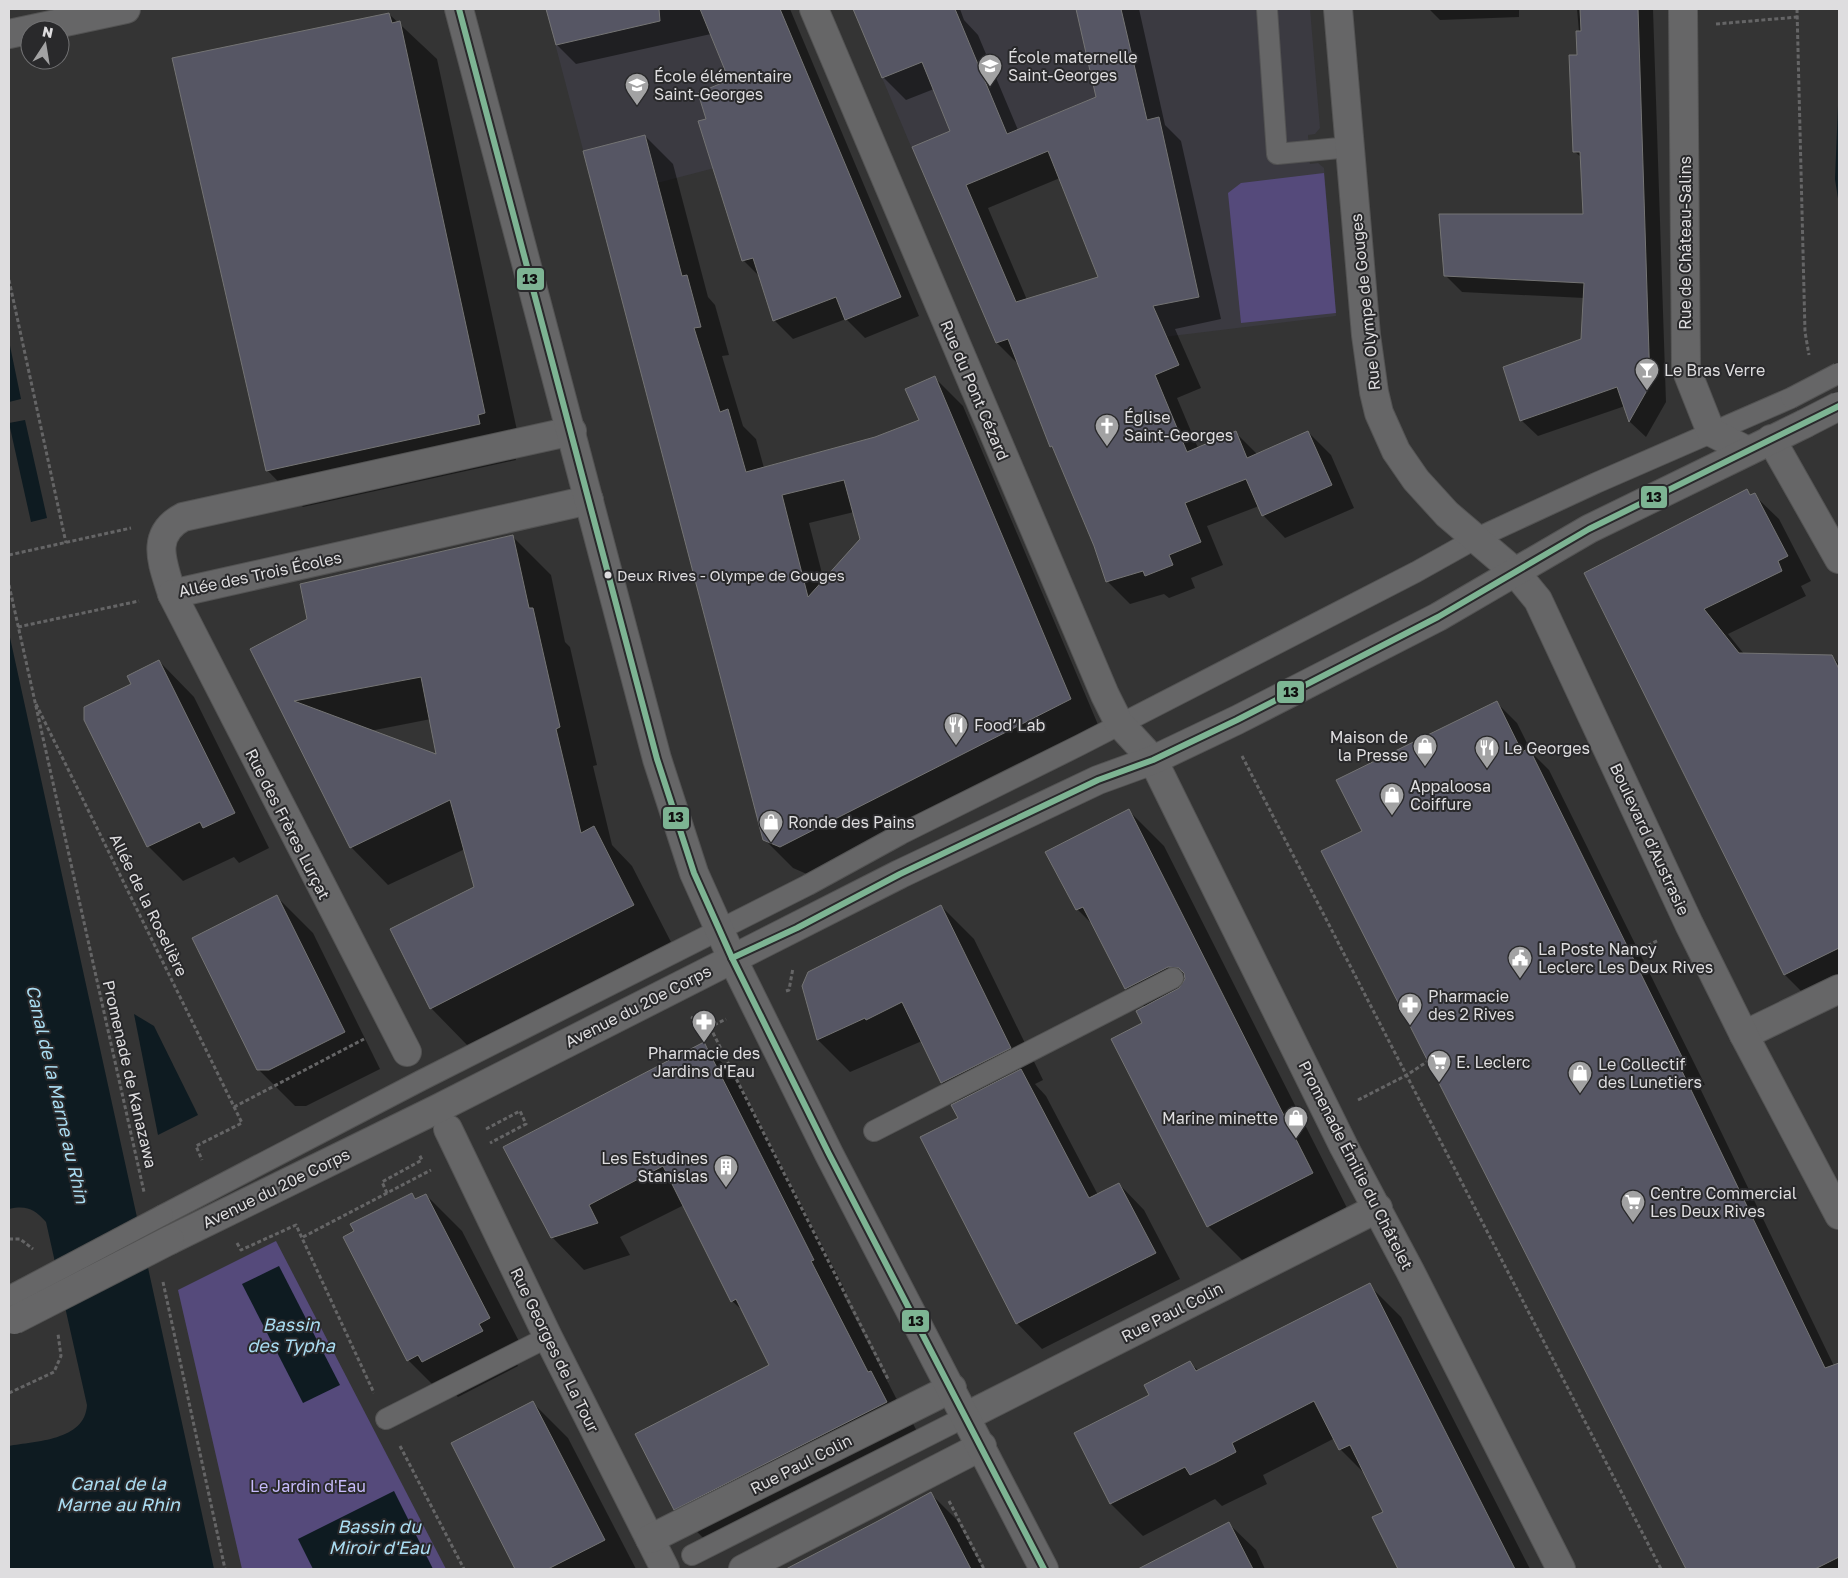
<svg xmlns="http://www.w3.org/2000/svg" width="1848" height="1578" font-family="'Golos Text',sans-serif">
<style>
.built{fill:#3b3a41}
.green{fill:#554a7b}
.water{fill:#0e1b21}
.shadow{fill:#0007;fill-rule:evenodd}
.building{fill:#565664;stroke:#747474;fill-rule:evenodd}
.lines{fill:none;stroke-linecap:round;stroke-linejoin:round}
.lane-casing{stroke:#535353;stroke-width:22}
.street-casing{stroke:#535353;stroke-width:30}
.secondary-casing{stroke:#535353;stroke-width:30}
.path{stroke:#656566;stroke-width:3;stroke-dasharray:4 2.5;stroke-linecap:butt}
.lane{stroke:#666667;stroke-width:20}
.street{stroke:#666667;stroke-width:28}
.secondary{stroke:#666667;stroke-width:28}
.lane-bridge-casing{stroke:#535353;stroke-width:22;stroke-linecap:butt}
.secondary-bridge-casing{stroke:#535353;stroke-width:30;stroke-linecap:butt}
.lane-bridge{stroke:#666667;stroke-width:20}
.secondary-bridge{stroke:#666667;stroke-width:28}
.bus-1-casing{stroke:#29292b;stroke-width:10}
.bus-1{stroke:#7db493;stroke-width:6}
.bus-dot{fill:#dedddf;stroke:#29292b;stroke-width:2}
.labels{text-anchor:middle;dominant-baseline:central;stroke-width:4;stroke-linejoin:round;paint-order:stroke}
.bus-label{font-size:15px;fill:#dedddf;stroke:#29292b;text-anchor:start}
.poi-label{font-size:16px;fill:#dedddf;stroke:#29292b;text-anchor:start}
.street-label{font-size:16px;fill:#dedddf;stroke:#29292b}
.park-label{font-size:16px;fill:#c7bbfb;stroke:#29292b}
.water-label{font-size:18px;font-style:italic;fill:#aaddf2;stroke:#29292b}
.line-badge{stroke:#29292b;stroke-width:2}
.pale-badge-label{font-size:14px;text-anchor:middle;font-weight:bold;fill:#111}
</style>
<rect width="100%" height="100%" fill="#343434"/>
<g class="built">
<polygon points="546,9 780,9 797,51 698,93 722,166 596,199"/>
<polygon points="853,9 937,9 939,15 962,9 1310,9 1320,128 1315,134 1308,135 1309,150 1310,164 1318,163 1324,168 1336,316 1147,339 1096,97 921,170"/>
</g>
<g class="green">
<polygon points="1324,173 1336,313 1241,323 1228,193 1241,183"/>
<polygon points="276,1241 446,1569 242,1569 178,1290"/>
</g>
<g class="water">
<polygon points="1839,81 1839,205 1835,179"/>
<polygon points="9,341 21,399 9,402"/>
<polygon points="25,420 47,518 31,522 9,423"/>
<path d="M9,633L214,1569H9V1446C35,1441 85,1441 87,1405L46,1222C34,1209 27,1205 9,1209Z"/>
<polygon points="134,1014 154,1026 198,1115 158,1135"/>
<polygon points="279,1266 340,1385 303,1403 242,1284"/>
<polygon points="394,1491 433,1569 313,1569 298,1539"/>
</g>
<g class="shadow">
<polygon points="548,9 790,9 919,316 865,338 846,319 793,339 774,320 761,278 743,260 708,120 730,81 711,34 576,64 557,45"/>
<path d="M854,9H960L964,20L978,35L1018,130L1098,97L1077,9H1139L1165,125L1181,141L1221,319L1175,329L1201,388L1177,398L1198,448L1235,432L1257,454L1308,432L1331,455L1354,508L1285,538L1263,515L1259,506L1207,526L1223,565L1191,578L1195,588L1169,598L1164,594L1130,604L1107,581L1096,545L1056,451L1051,446L1020,366L997,343L913,148L951,132L934,89L906,100L883,77ZM1060,178L1099,278L1027,300L988,208Z"/>
<polygon points="1429,9 1519,9 1519,17 1440,20"/>
<polygon points="1577,9 1653,9 1666,402 1646,437 1630,422 1625,406 1538,436 1521,420 1582,340 1584,298 1462,292 1445,275 1585,215 1582,158 1575,152 1579,32"/>
<polygon points="389,14 437,59 521,449 514,452 516,460 303,507 267,470"/>
<path d="M645,136L673,164L708,297L715,305L729,355L722,356L743,426L756,439L764,468L876,438L920,421L934,377L963,406L1099,727L809,875L793,868L764,839ZM854,512L861,540L824,581L809,523Z"/>
<polygon points="1747,491 1752,496 1754,495 1779,519 1811,581 1801,586 1806,596 1728,634 1744,654 1832,656 1839,664 1839,985 1809,999 1785,975 1586,574"/>
<path d="M513,537L551,575L565,642L570,647L597,765L593,766L612,845L632,866L671,942L468,1046L431,1008L475,887L465,849L388,885L351,847L252,649ZM431,719L438,756L370,731Z"/>
<polygon points="159,661 194,697 269,848 239,863 234,857 183,881 148,846 133,685"/>
<polygon points="1497,703 1517,723 1532,753 1549,770 1705,1085 1699,1086 1834,1366 1839,1364 1839,1569 1687,1569 1323,851 1364,831"/>
<polygon points="1129,811 1164,846 1347,1208 1243,1261 1208,1226 1144,1024 1145,1007 1126,989 1094,926 1077,909 1047,852"/>
<polygon points="277,897 313,933 380,1069 306,1106 295,1106 258,1069"/>
<polygon points="941,906 974,939 1043,1080 1035,1084 1046,1096 1098,1195 1119,1184 1144,1210 1180,1279 1042,1349 1017,1323 959,1118 961,1101 942,1083 922,1041 850,1072 818,1040"/>
<polygon points="704,1044 736,1077 846,1292 843,1294 896,1398 903,1405 919,1435 707,1542 675,1509 771,1365 744,1312 732,1301 684,1205 620,1237 630,1255 584,1270 552,1237"/>
<polygon points="412,1194 417,1200 426,1195 462,1231 525,1353 514,1359 518,1366 458,1397 452,1391 443,1395 408,1360"/>
<polygon points="1369,1285 1401,1317 1530,1569 1400,1569 1374,1518 1385,1512 1366,1475 1340,1449 1335,1438 1263,1475 1267,1484 1222,1506 1215,1499 1143,1536 1111,1504 1075,1434 1151,1396 1190,1363 1199,1371"/>
<polygon points="533,1403 568,1438 636,1569 517,1569 453,1444"/>
<polygon points="931,1494 957,1520 983,1569 789,1569"/>
<polygon points="1229,1524 1256,1550 1265,1569 1147,1569 1146,1567"/>
</g>
<g class="building">
<polygon points="546,9 659,9 660,21 556,45"/>
<polygon points="700,9 780,9 901,297 845,320 836,297 773,321 753,258 742,261 698,121 706,119 698,93 729,80"/>
<path d="M853,9H955L1007,134L1096,97L1076,9H1121L1147,120L1159,117L1199,297L1153,306L1179,365L1155,375L1187,452L1236,431L1247,458L1308,431L1332,485L1262,516L1246,479L1185,503L1201,542L1169,555L1173,565L1145,576L1143,571L1106,582L1094,546L1052,446L1050,447L1008,339L996,343L912,147L950,131L922,62L882,78ZM1048,151L1098,277L1016,302L966,185Z"/>
<polygon points="1580,9 1638,9 1650,385 1629,422 1617,387 1520,421 1503,367 1581,339 1584,283 1444,276 1439,214 1583,214 1580,152 1573,152 1569,55 1577,55 1576,31 1581,31"/>
<polygon points="389,13 392,23 400,21 485,413 478,415 480,424 266,471 172,58"/>
<path d="M645,135L682,276L687,275L701,327L694,328L720,412L728,409L746,472L875,437L919,420L905,389L935,376L1071,699L780,847L763,840L583,151ZM844,480L860,539L808,597L782,495Z"/>
<polygon points="1747,489 1750,495 1755,493 1788,556 1778,561 1782,571 1704,609 1739,653 1832,655 1839,669 1839,948 1784,975 1584,573"/>
<path d="M513,535L529,608H533L560,727L556,729L581,833L594,826L634,905L430,1009L390,929L474,887L450,800L350,848L250,649L307,619L300,584ZM421,677L436,754L294,701Z"/>
<polygon points="159,660 235,813 203,828 200,822 147,847 84,720 84,707 131,684 127,676"/>
<polygon points="1497,701 1522,752 1529,748 1686,1065 1679,1065 1825,1368 1839,1363 1839,1557 1815,1569 1686,1569 1321,851 1362,831 1336,780"/>
<polygon points="1129,809 1313,1173 1207,1227 1111,1039 1142,1023 1136,1011 1179,988 1185,979 1184,973 1179,968 1168,967 1125,989 1083,907 1076,910 1045,852"/>
<polygon points="277,895 345,1032 269,1070 257,1070 192,938"/>
<polygon points="941,905 1011,1048 941,1083 902,1002 866,1020 865,1018 817,1040 802,986 808,972"/>
<polygon points="704,1042 814,1260 811,1261 868,1372 871,1371 887,1402 674,1510 635,1434 769,1365 736,1299 731,1302 663,1166 589,1205 598,1223 551,1238 503,1147"/>
<polygon points="1021,1069 1089,1198 1119,1183 1156,1253 1016,1324 920,1137 958,1118 951,1105"/>
<polygon points="412,1193 415,1199 426,1194 490,1318 479,1324 483,1331 422,1362 418,1355 407,1361 343,1237 354,1231 350,1224"/>
<polygon points="1370,1283 1515,1569 1398,1569 1372,1517 1383,1512 1350,1445 1339,1450 1314,1401 1232,1443 1236,1452 1215,1463 1190,1475 1185,1467 1110,1504 1074,1433 1149,1395 1144,1385 1190,1361 1196,1371"/>
<polygon points="533,1401 605,1540 548,1569 515,1569 451,1443"/>
<polygon points="931,1492 971,1569 786,1569 878,1521"/>
<polygon points="1229,1522 1253,1569 1138,1569"/>
</g>
<g class="lines">
<defs>
<g id="lane">
<polyline points="1267,9 1277,154 1350,147"/>
<polyline points="874,1131 1173,978"/>
<polyline points="163,1215 422,1080 808,885 901,834 1080,745 1416,572 1475,539 1596,483 1791,398"/>
<polyline points="386,1419 548,1337"/>
<polyline points="692,1555 967,1416"/>
</g>
<g id="street">
<polyline points="814,9 1105,695 1119,723 1153,760 1344,1147 1410,1271 1561,1569"/>
<polyline points="1683,9 1686,369 1711,432 1748,451"/>
<path d="M572,431L183,517C149,535 163,564 172,594L589,500"/>
<polyline points="1771,439 1839,559"/>
<polyline points="172,594 407,1052"/>
<polyline points="1744,1035 1839,989"/>
<polyline points="448,1129 548,1337 665,1569"/>
<polyline points="967,1416 1378,1208"/>
<polyline points="650,1539 952,1388"/>
<polyline points="743,1569 982,1446"/>
</g>
<g id="secondary">
<polyline points="459,9 657,759 694,873 732,958 829,1154 1044,1569"/>
<polyline points="1338,9 1366,335 1374,392 1379,413 1396,451 1416,480 1447,514 1515,572 1538,600 1689,924 1744,1035 1839,1215"/>
<polyline points="9,34 126,9"/>
<polyline points="170,1240 437,1109 900,874 1098,780 1153,760 1237,720 1438,617 1589,529 1804,424"/>
</g>
</defs>
<use href="#lane" class="lane-casing"/>
<use href="#street" class="street-casing"/>
<use href="#secondary" class="secondary-casing"/>
<g class="path">
<polyline points="1797,9 1805,332 1809,355"/>
<polyline points="1716,24 1798,17"/>
<polyline points="9,280 66,543"/>
<polyline points="9,555 131,528"/>
<polyline points="9,585 144,1192"/>
<polyline points="18,627 139,601"/>
<polyline points="36,704 242,1123 196,1146 202,1160"/>
<polyline points="1242,756 1661,1569"/>
<polyline points="1630,954 1659,940"/>
<polyline points="786,991 789,990 793,968"/>
<polyline points="691,1017 710,1027 726,1019"/>
<polyline points="710,1027 889,1381"/>
<polyline points="1358,1100 1407,1075 1428,1061"/>
<polyline points="234,1107 364,1039"/>
<polyline points="486,1129 520,1111 526,1124 490,1143"/>
<polyline points="387,1193 382,1182 422,1160 419,1154"/>
<polyline points="303,1237 431,1170"/>
<polyline points="9,1239 20,1239 33,1249"/>
<polyline points="237,1243 241,1250 296,1225 374,1393"/>
<polyline points="163,1282 225,1569"/>
<polyline points="9,1393 54,1372 61,1356 58,1334"/>
<polyline points="400,1446 464,1569"/>
<polyline points="949,1501 984,1569"/>
</g>
<use href="#lane" class="lane"/>
<use href="#street" class="street"/>
<use href="#secondary" class="secondary"/>
<defs>
<g id="lane-bridge">
<polyline points="1791,398 1839,373"/>
<polyline points="10,1296 163,1215"/>
</g>
<g id="secondary-bridge">
<polyline points="1804,424 1839,406"/>
<polyline points="14,1320 170,1240"/>
</g>
</defs>
<use href="#lane-bridge" class="lane-bridge-casing"/>
<use href="#secondary-bridge" class="secondary-bridge-casing"/>
<use href="#lane-bridge" class="lane-bridge"/>
<use href="#secondary-bridge" class="secondary-bridge"/>
<defs>
<g id="bus-1">
<polyline points="459,9 657,759 694,873 732,958 829,1154 1044,1569"/>
<polyline points="732,958 797,928 900,874 1098,780 1153,760 1237,720 1438,617 1589,529 1839,406"/>
</g>
</defs>
<use href="#bus-1" class="bus-1-casing"/>
<use href="#bus-1" class="bus-1"/>
</g>
<defs>
<symbol id="school-pin" viewBox="-11 -11 22 30"><path d="M0 17L-7.5 6A9.5 9.5 0 1 1 7.5 6Z" fill="#a2a2a3" stroke="#29292b"/><path d="M0-5L7-2L0 1L-7-2ZM-4 1L0 2.5L4 1V4Q0 6-4 4Z" fill="#fff"/></symbol>
<symbol id="bar-pin" viewBox="-11 -11 22 30"><path d="M0 17L-7.5 6A9.5 9.5 0 1 1 7.5 6Z" fill="#a2a2a3" stroke="#29292b"/><path d="M-6-5H6L.8 .8V4.5H3.5V6h-7V4.5H-.8V.8Z" fill="#fff"/></symbol>
<symbol id="church-pin" viewBox="-11 -11 22 30"><path d="M0 17L-7.5 6A9.5 9.5 0 1 1 7.5 6Z" fill="#a2a2a3" stroke="#29292b"/><path d="M-1.2-6h2.4v3.5h3.3v2.4h-3.3V6h-2.4V-.1h-3.3v-2.4h3.3Z" fill="#fff"/></symbol>
<symbol id="restaurant-pin" viewBox="-11 -11 22 30"><path d="M0 17L-7.5 6A9.5 9.5 0 1 1 7.5 6Z" fill="#a2a2a3" stroke="#29292b"/><path d="M-5-6h1v4h1v-4h1v4h1v-4h1v5L-1.5 .5V6h-2V.5L-5-1ZM5-6V6H3V1.5H1.5Q1.5-4 5-6Z" fill="#fff"/></symbol>
<symbol id="shop-pin" viewBox="-11 -11 22 30"><path d="M0 17L-7.5 6A9.5 9.5 0 1 1 7.5 6Z" fill="#a2a2a3" stroke="#29292b"/><path d="M-5-2.5h2.3a2.7 3.5 0 0 1 5.4 0H5L5.5 6h-11ZM-1.5-2.5h3a1.5 2.3 0 0 0-3 0Z" fill="#fff"/></symbol>
<symbol id="civic-pin" viewBox="-11 -11 22 30"><path d="M0 17L-7.5 6A9.5 9.5 0 1 1 7.5 6Z" fill="#a2a2a3" stroke="#29292b"/><path d="M-.6-6.5H3V-4.5H.6V-3L4-1V1h2V6H-6V1h2V-1L-.6-3ZM-1.2 2.5V6h2.4V2.5Z" fill="#fff"/></symbol>
<symbol id="pharmacy-pin" viewBox="-11 -11 22 30"><path d="M0 17L-7.5 6A9.5 9.5 0 1 1 7.5 6Z" fill="#a2a2a3" stroke="#29292b"/><path d="M-2-6h4v4h4v4h-4v4h-4v-4h-4v-4h4Z" fill="#fff"/></symbol>
<symbol id="supermarket-pin" viewBox="-11 -11 22 30"><path d="M0 17L-7.5 6A9.5 9.5 0 1 1 7.5 6Z" fill="#a2a2a3" stroke="#29292b"/><path d="M-6-5.5h2.5l.6 2H6L4.5 2H-2.5L-4.4-4H-6ZM-1.5 3.2a1.3 1.3 0 1 0 .1 0ZM3 3.2a1.3 1.3 0 1 0 .1 0Z" fill="#fff"/></symbol>
<symbol id="building-pin" viewBox="-11 -11 22 30"><path d="M0 17L-7.5 6A9.5 9.5 0 1 1 7.5 6Z" fill="#a2a2a3" stroke="#29292b"/><path d="M-4-6H4V6H1V3H-1V6H-4ZM-2.5-4.3h1.7v1.8h-1.7ZM.8-4.3h1.7v1.8H.8ZM-2.5-1h1.7V.8h-1.7ZM.8-1h1.7V.8H.8Z" fill="#fff"/></symbol>
</defs>
<g fill-rule="evenodd">
<use href="#school-pin" x="976" y="52" width="28" height="38"/>
<use href="#school-pin" x="623" y="71" width="28" height="38"/>
<use href="#bar-pin" x="1633" y="356" width="28" height="38"/>
<use href="#church-pin" x="1093" y="412" width="28" height="38"/>
<use href="#restaurant-pin" x="942" y="711" width="28" height="38"/>
<use href="#shop-pin" x="1411" y="732" width="28" height="38"/>
<use href="#restaurant-pin" x="1473" y="734" width="28" height="38"/>
<use href="#shop-pin" x="1378" y="781" width="28" height="38"/>
<use href="#shop-pin" x="757" y="808" width="28" height="38"/>
<use href="#civic-pin" x="1506" y="944" width="28" height="38"/>
<use href="#pharmacy-pin" x="1396" y="991" width="28" height="38"/>
<use href="#pharmacy-pin" x="690" y="1008" width="28" height="38"/>
<use href="#supermarket-pin" x="1425" y="1048" width="28" height="38"/>
<use href="#shop-pin" x="1566" y="1059" width="28" height="38"/>
<use href="#shop-pin" x="1282" y="1104" width="28" height="38"/>
<use href="#building-pin" x="712" y="1153" width="28" height="38"/>
<use href="#supermarket-pin" x="1619" y="1188" width="28" height="38"/>
</g>
<circle class="bus-dot" cx="608" cy="575" r="4.5"/>
<g class="labels">
<g class="bus-label">
<text x="617" y="575">Deux Rives - Olympe de Gouges</text>
</g>
<g class="poi-label">
<text x="1008" y="57">École maternelle<tspan x="1008" dy="18">Saint-Georges</tspan></text>
<text x="654" y="76">École élémentaire<tspan x="654" dy="18">Saint-Georges</tspan></text>
<text x="1664" y="370">Le Bras Verre</text>
<text x="1124" y="417">Église<tspan x="1124" dy="18">Saint-Georges</tspan></text>
<text x="974" y="725">Food’Lab</text>
<text x="1408" y="737" text-anchor="end">Maison de<tspan x="1408" dy="18">la Presse</tspan></text>
<text x="1504" y="748">Le Georges</text>
<text x="1410" y="786">Appaloosa<tspan x="1410" dy="18">Coiffure</tspan></text>
<text x="788" y="822">Ronde des Pains</text>
<text x="1538" y="949">La Poste Nancy<tspan x="1538" dy="18">Leclerc Les Deux Rives</tspan></text>
<text x="1428" y="996">Pharmacie<tspan x="1428" dy="18">des 2 Rives</tspan></text>
<text x="704" y="1053" text-anchor="middle">Pharmacie des<tspan x="704" dy="18">Jardins d'Eau</tspan></text>
<text x="1456" y="1062">E. Leclerc</text>
<text x="1598" y="1064">Le Collectif<tspan x="1598" dy="18">des Lunetiers</tspan></text>
<text x="1278" y="1118" text-anchor="end">Marine minette</text>
<text x="708" y="1158" text-anchor="end">Les Estudines<tspan x="708" dy="18">Stanislas</tspan></text>
<text x="1650" y="1193">Centre Commercial<tspan x="1650" dy="18">Les Deux Rives</tspan></text>
</g>
<g class="street-label">
<text transform="translate(1685 243) rotate(-90)">Rue de Château-Salins</text>
<text transform="translate(1365 302) rotate(-96)">Rue Olympe de Gouges</text>
<text transform="translate(975 390) rotate(67)">Rue du Pont Cézard</text>
<text transform="translate(260 574) rotate(-12)">Allée des Trois Écoles</text>
<text transform="translate(288 824) rotate(63)">Rue des Frères Lurçat</text>
<text transform="translate(1650 839) rotate(65)">Boulevard d'Austrasie</text>
<text transform="translate(149 905) rotate(64)">Allée de la Roselière</text>
<text transform="translate(638 1006) rotate(-27)">Avenue du 20e Corps</text>
<text transform="translate(130 1074) rotate(77)">Promenade de Kanazawa</text>
<text transform="translate(1356 1165) rotate(63)">Promenade Émilie du Châtelet</text>
<text transform="translate(276 1188) rotate(-26)">Avenue du 20e Corps</text>
<text transform="translate(1172 1312) rotate(-27)">Rue Paul Colin</text>
<text transform="translate(555 1350) rotate(64)">Rue Georges de La Tour</text>
<text transform="translate(801 1464) rotate(-27)">Rue Paul Colin</text>
</g>
<g class="park-label">
<text x="308" y="1486">Le Jardin d'Eau</text>
</g>
<g class="water-label">
<text transform="translate(58 1094) rotate(77)">Canal de la Marne au Rhin</text>
<text x="291" y="1324">Bassin<tspan x="291" dy="21">des Typha</tspan></text>
<text x="118" y="1483">Canal de la<tspan x="118" dy="21">Marne au Rhin</tspan></text>
<text x="379" y="1526">Bassin du<tspan x="379" dy="21">Miroir d'Eau</tspan></text>
</g>
</g>
<g class="line-badge">
<rect x="516" y="267" width="29" height="24" rx="5" fill="#7db493"/>
<rect x="1640" y="485" width="28" height="24" rx="5" fill="#7db493"/>
<rect x="1276" y="680" width="29" height="24" rx="5" fill="#7db493"/>
<rect x="662" y="806" width="28" height="24" rx="5" fill="#7db493"/>
<rect x="901" y="1309" width="29" height="24" rx="5" fill="#7db493"/>
</g>
<g class="pale-badge-label">
<text x="530" y="284">13</text>
<text x="1654" y="502">13</text>
<text x="1291" y="697">13</text>
<text x="676" y="822">13</text>
<text x="916" y="1326">13</text>
</g>
<rect width="1848" height="1578" fill="none" stroke="#dedddf" stroke-width="20"/>
<g transform="translate(45 45) rotate(12)"><circle r="24" fill="#29292b" stroke="#717173"/>
<path d="M0-4L9 19L0 12L-9 19Z" fill="#a2a2a3"/>
<text y="-8" font-size="14" font-weight="bold" text-anchor="middle" fill="#dedddf">N</text>
</g>
</svg>
